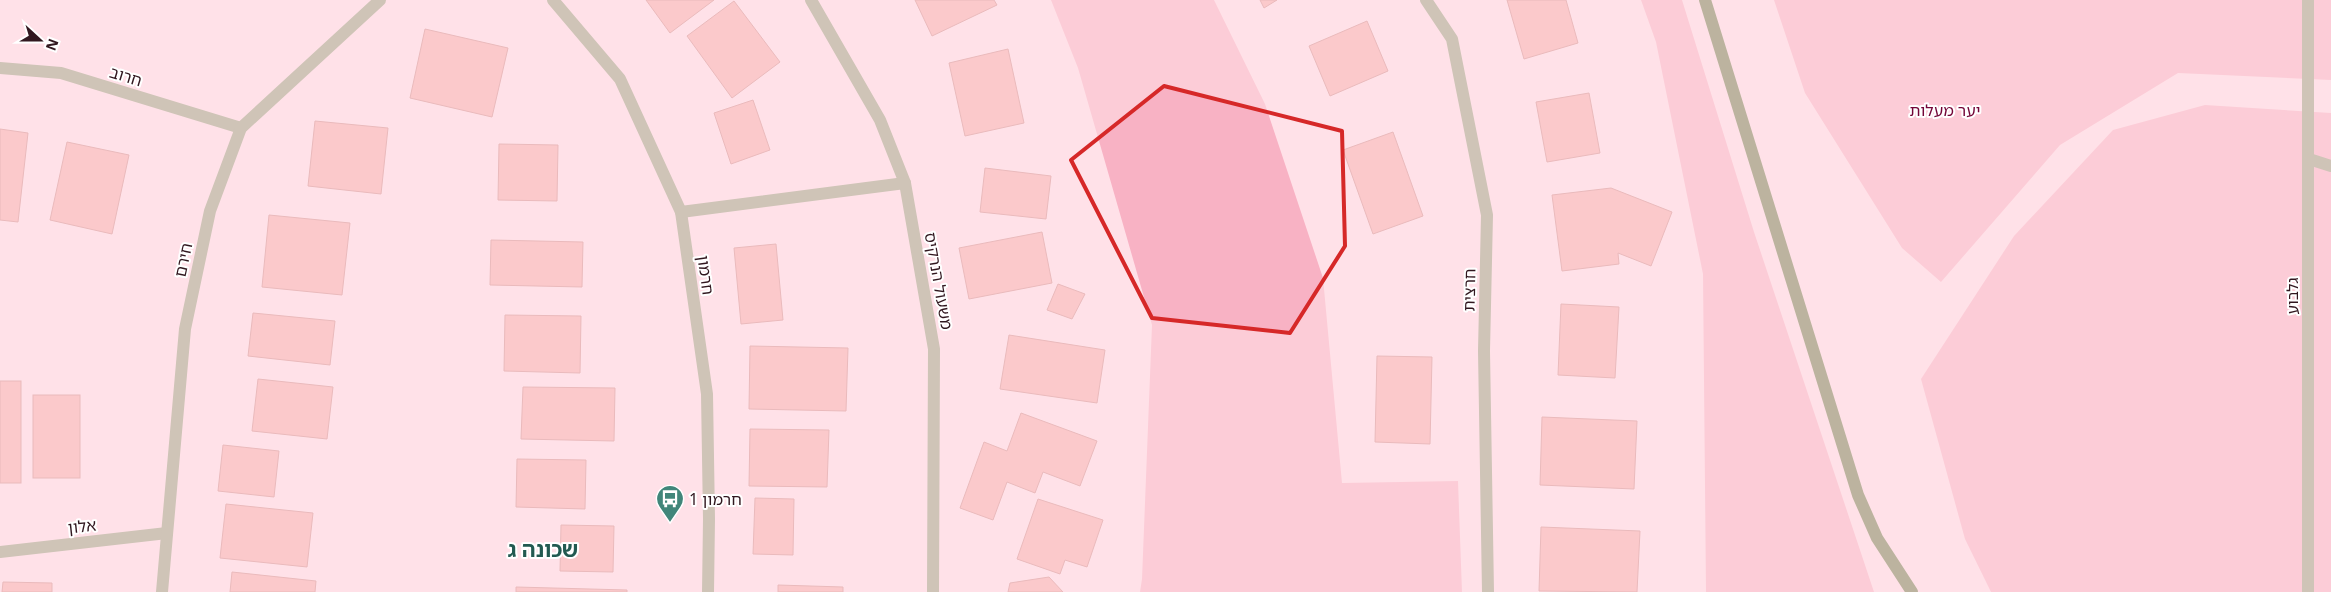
<svg xmlns="http://www.w3.org/2000/svg" width="2331" height="592" font-family="'Noto Sans','Noto Sans Hebrew',sans-serif">
<style>
.green{fill:#f8b2c4}
.building{fill:#f6aba8;stroke:#d08a88}
.lines{fill:none;stroke-linecap:round;stroke-linejoin:round}
.street{stroke:#959f7d;stroke-width:12}
.secondary{stroke:#6c7b48;stroke-width:12}
.marked{fill:none;stroke:#d62828;stroke-width:4;stroke-linejoin:round}
.labels{text-anchor:middle;dominant-baseline:central;stroke-width:4;stroke-linejoin:round;paint-order:stroke}
.street-label{font-size:16px;fill:#31171f;stroke:#fff}
.park-label{font-size:16px;fill:#720537;stroke:#fff}
.poi-label{font-size:16px;fill:#31171f;stroke:#fff;text-anchor:start}
.district-label{font-size:21px;font-weight:bold;fill:#225a51;stroke:#fff}
</style>
<rect width="100%" height="100%" fill="#ffe1e8"/>
<g class="green">
<polygon points="1051,0 1214,0 1265,104 1323,278 1342,483 1458,481 1462,592 1140,592 1142,579 1152,325 1078,68"/>
<polygon points="1641,0 1682,0 1754,232 1874,592 1706,592 1703,274 1656,42"/>
<polygon points="1774,0 2331,0 2331,80 2178,73 2060,145 1941,282 1902,248 1805,93"/>
<polygon points="2205,105 2331,113 2331,592 1991,592 1965,539 1921,379 2014,236 2113,130"/>
</g>
<g class="building">
<polygon points="646,0 714,0 670,33"/>
<polygon points="915,0 994,0 997,5 932,36"/>
<polygon points="1260,0 1277,0 1264,8"/>
<polygon points="1507,0 1566,0 1578,43 1524,59"/>
<polygon points="734,1 780,62 732,98 687,36"/>
<polygon points="1367,21 1388,71 1330,96 1309,46"/>
<polygon points="425,29 508,48 492,117 410,98"/>
<polygon points="1008,49 1024,123 965,136 949,63"/>
<polygon points="1589,93 1600,153 1547,162 1536,102"/>
<polygon points="753,100 770,150 731,164 714,113"/>
<polygon points="315,121 388,128 381,194 308,186"/>
<polygon points="0,129 28,133 18,222 0,220"/>
<polygon points="1393,132 1423,216 1373,234 1343,150"/>
<polygon points="67,142 129,155 112,234 50,220"/>
<polygon points="499,144 558,145 557,201 498,200"/>
<polygon points="985,168 1051,176 1046,219 980,212"/>
<polygon points="1611,188 1672,212 1651,266 1618,253 1619,264 1562,271 1552,195"/>
<polygon points="269,215 350,223 342,295 262,287"/>
<polygon points="1042,232 1052,283 969,299 959,248"/>
<polygon points="491,240 583,242 582,287 490,285"/>
<polygon points="776,244 783,320 741,324 734,248"/>
<polygon points="1058,284 1085,294 1072,319 1047,310"/>
<polygon points="1561,304 1619,307 1615,378 1558,375"/>
<polygon points="253,313 335,321 330,365 248,356"/>
<polygon points="505,315 581,316 580,373 504,371"/>
<polygon points="1009,335 1105,350 1097,403 1000,389"/>
<polygon points="750,346 848,348 846,411 749,409"/>
<polygon points="1377,356 1432,357 1430,444 1375,442"/>
<polygon points="258,379 333,387 327,439 252,431"/>
<rect x="0" y="381" width="21" height="102"/>
<polygon points="523,387 615,388 614,441 521,439"/>
<rect x="33" y="395" width="47" height="83"/>
<polygon points="1021,413 1097,441 1080,486 1043,472 1035,493 1007,482 993,520 960,508 984,442 1007,451"/>
<polygon points="1542,417 1637,421 1634,489 1540,485"/>
<polygon points="750,429 829,430 827,487 749,486"/>
<polygon points="223,445 279,451 274,497 218,491"/>
<polygon points="517,459 586,460 585,509 516,507"/>
<polygon points="755,498 794,499 793,555 753,554"/>
<polygon points="1038,499 1103,520 1087,567 1065,560 1060,574 1017,559"/>
<polygon points="226,504 313,513 307,567 220,558"/>
<polygon points="561,525 614,526 613,572 560,571"/>
<polygon points="1541,527 1640,531 1637,592 1539,591"/>
<polygon points="232,572 316,581 315,592 230,592"/>
<polygon points="1049,577 1063,592 1008,592 1010,583"/>
<polygon points="3,582 52,583 52,592 2,592"/>
<polygon points="778,585 843,587 843,592 778,592"/>
<polygon points="516,587 627,590 627,592 516,592"/>
</g>
<g class="lines">
<g class="street">
<polyline points="553,0 620,79 681,212 707,394 709,519 708,592"/>
<polyline points="811,0 880,120 905,183 934,349 933,592"/>
<polyline points="1426,0 1452,39 1487,215 1484,351 1488,592"/>
<polyline points="0,68 61,73 241,128"/>
<polyline points="2309,159 2331,166"/>
<polyline points="681,212 905,183"/>
<polyline points="0,552 167,533"/>
<polyline points="162,592 185,329 210,211 241,128 380,0"/>
<polyline points="2308,592 2308,0"/>
</g>
<polyline class="secondary" points="1705,0 1858,495 1877,538 1912,592"/>
</g>
<path d="M0 0H2331V592H0ZM1164,86L1342,131L1345,246L1290,333L1152,318L1071,160Z" fill="#ffe1e8" fill-opacity=".55" fill-rule="evenodd"/>
<path class="marked" d="M1164,86L1342,131L1345,246L1290,333L1152,318L1071,160Z"/>
<defs>
<symbol id="bus-pin" viewBox="-11 -11 22 30"><path d="M0 17L-7.5 6A9.5 9.5 0 1 1 7.5 6Z" fill="#41867a" stroke="#fff"/><path d="M-5-6H5V4H4V6H2V4H-2V6H-4V4H-5ZM-3.5-4V0h7V-4ZM-3.5 1.2v1.5H-2V1.2ZM2 1.2v1.5H3.5V1.2Z" fill="#fff"/></symbol>
</defs>
<g fill-rule="evenodd">
<use href="#bus-pin" x="654" y="483" width="32" height="43"/>
</g>
<g class="labels">
<g class="street-label">
<text transform="translate(126 76) rotate(17)">חרוב</text>
<text transform="translate(183 260) rotate(-78)">חירם</text>
<text transform="translate(706 275) rotate(82)">חרמון</text>
<text transform="translate(939 281) rotate(80)">משעול הנרקיס</text>
<text transform="translate(1469 290) rotate(-89)">חרצית</text>
<text transform="translate(2292 296) rotate(-90)">גלבוע</text>
<text transform="translate(82 526) rotate(-6)">אלון</text>
</g>
<g class="park-label">
<text x="1945" y="110">יער מעלות</text>
</g>
<g class="poi-label">
<text x="689" y="499">חרמון 1</text>
</g>
<g class="district-label">
<text x="543" y="549">שכונה ג</text>
</g>
</g>
<g transform="translate(40 40) rotate(111)" stroke="#ffffff" stroke-width="4" paint-order="stroke">
<path d="M0-4L9 19L0 12L-9 19Z" fill="#31171f"/>
<text y="-8" font-size="14" font-weight="bold" text-anchor="middle" fill="#31171f">N</text>
</g>
</svg>
